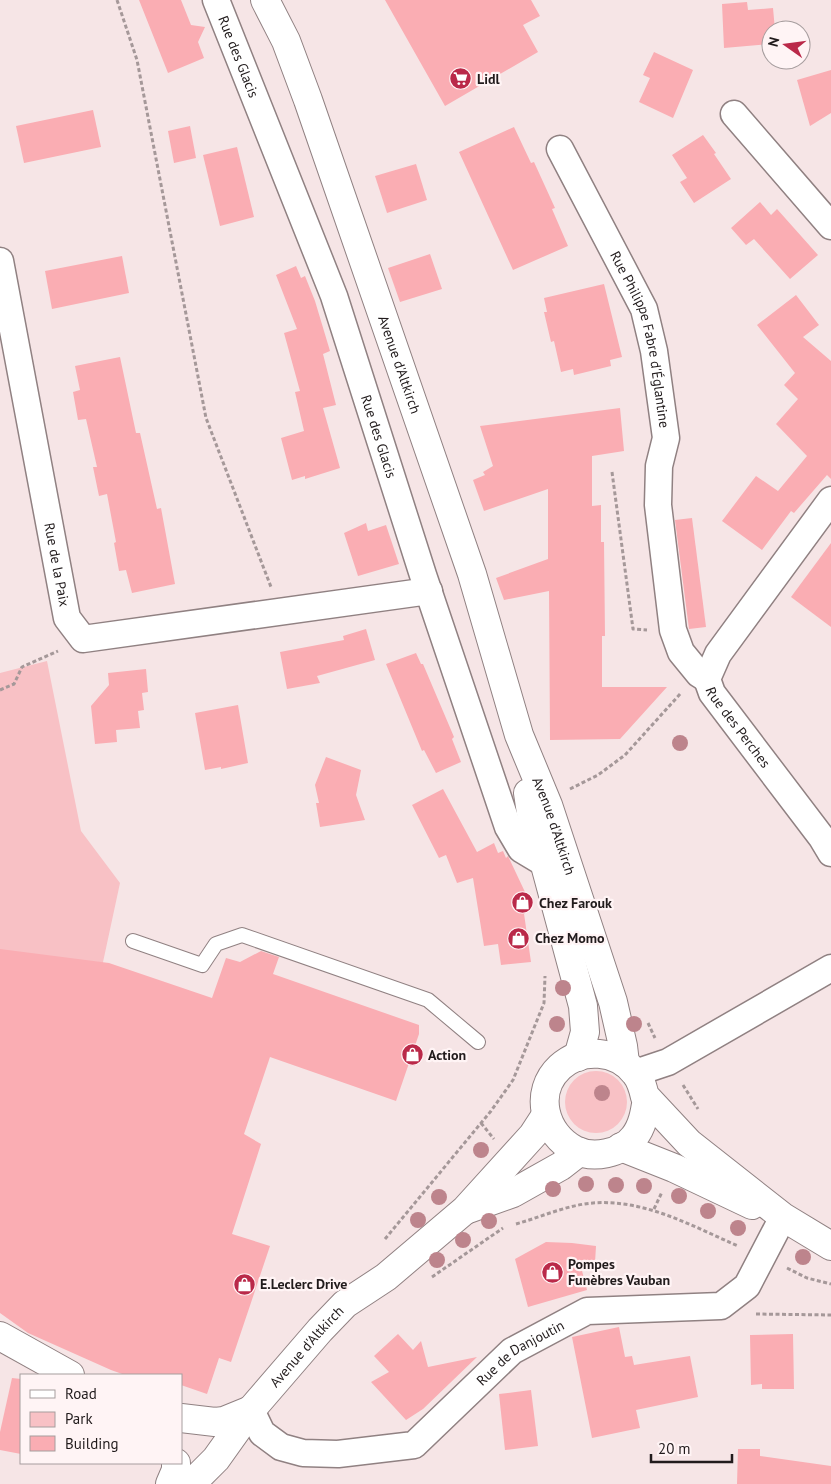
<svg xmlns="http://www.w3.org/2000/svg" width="831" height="1484" font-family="'PT Sans',sans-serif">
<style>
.green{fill:#f8c1c5}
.building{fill:#faadb3}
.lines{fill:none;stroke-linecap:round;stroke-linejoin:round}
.lane-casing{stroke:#908182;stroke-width:16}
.street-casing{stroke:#908182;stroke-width:29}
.secondary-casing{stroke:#908182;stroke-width:30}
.path{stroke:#a59899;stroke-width:3;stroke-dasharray:4 2.5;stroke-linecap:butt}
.lane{stroke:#fff;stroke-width:14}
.street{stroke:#fff;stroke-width:26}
.secondary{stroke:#fff;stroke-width:28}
.tree{fill:#bd848c}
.labels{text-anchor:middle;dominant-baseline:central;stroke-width:4.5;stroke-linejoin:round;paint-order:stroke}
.street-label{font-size:14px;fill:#211b1c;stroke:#fff4f5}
.poi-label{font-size:14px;font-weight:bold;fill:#211b1c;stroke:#fff4f5;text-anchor:start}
</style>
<rect width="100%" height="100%" fill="#f6e5e6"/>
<g class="green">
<polygon points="47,661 81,831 120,883 88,1032 0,1000 0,673"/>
<circle cx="596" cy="1102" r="31"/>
</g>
<g class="building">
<polygon points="139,0 181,0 191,25 205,27 198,42 204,58 168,73"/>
<polygon points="385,0 531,0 540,16 523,25 538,52 445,106"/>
<polygon points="747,2 748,10 773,8 775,30 771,30 771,44 724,48 722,4"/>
<polygon points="654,52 693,70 673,118 639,102 650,78 643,75"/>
<polygon points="831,70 831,113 810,126 797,80"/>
<polygon points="93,110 101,147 24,163 16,126"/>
<polygon points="190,126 196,158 174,163 168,131"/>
<polygon points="514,127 531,163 534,162 555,208 552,209 568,246 513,270 459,152"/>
<polygon points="703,135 716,153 714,154 731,179 694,203 680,182 687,178 672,155"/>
<polygon points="237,147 254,217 220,226 203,155"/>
<polygon points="416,164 427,200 387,213 375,176"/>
<polygon points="760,202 771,215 777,209 818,255 790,279 754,239 746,245 731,228"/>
<polygon points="430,254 442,289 400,302 388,268"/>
<polygon points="122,256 129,293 52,309 45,271"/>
<polygon points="296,266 301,278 305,276 315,301 330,351 323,354 336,405 323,408 340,468 305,479 305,476 292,480 281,438 304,431 295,392 300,391 284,333 297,329 276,275"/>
<polygon points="604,284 622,357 610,360 611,366 574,375 573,369 561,372 554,341 551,342 544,312 547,312 544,298"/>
<polygon points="796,295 819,325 803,337 831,361 831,479 827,475 794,513 791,511 762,550 722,521 756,476 778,491 807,456 776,424 798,399 784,385 795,373 757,325"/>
<polygon points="120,357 136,433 140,433 157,509 161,508 175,584 132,593 126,570 119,571 114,543 116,542 107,494 99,496 93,467 97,467 86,419 78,420 73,392 80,390 75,366"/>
<polygon points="620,408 624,451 592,456 592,506 601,505 601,542 604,542 605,636 602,636 602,687 667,687 620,739 550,740 549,591 504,600 496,578 548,559 548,489 484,511 473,480 485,475 483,472 493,466 480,426"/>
<polygon points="692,518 706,627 689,629 675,520"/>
<polygon points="366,523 368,531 386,525 399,564 358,576 344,533"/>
<polygon points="831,543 831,627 791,597"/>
<polygon points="366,629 375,660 317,676 320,683 287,689 280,652 344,640 343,636"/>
<polygon points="416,653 421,664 423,664 454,737 452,739 461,762 436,773 424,750 422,751 386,664"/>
<polygon points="146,669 148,692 142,693 144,710 138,711 140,728 116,730 117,742 95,744 91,706 109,685 108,673"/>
<polygon points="238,705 248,763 221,769 221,767 205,770 195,713"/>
<polygon points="326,757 361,770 356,795 365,820 320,827 316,803 319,803 315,785"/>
<polygon points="443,789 477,852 494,843 498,853 503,851 506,858 508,856 525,892 521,893 531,962 501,965 498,944 484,946 473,878 457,883 446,855 439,858 412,805"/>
<polygon points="0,949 109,963 212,998 226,958 240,962 261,951 279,957 273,974 419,1025 419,1034 396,1101 270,1057 244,1134 261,1144 232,1234 270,1246 231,1362 219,1358 207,1394 181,1385 181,1375 125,1375 111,1370 28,1333 0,1313"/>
<polygon points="546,1242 572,1243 596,1246 595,1263 581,1267 587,1290 528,1307 515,1259"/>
<polygon points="619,1327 625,1357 632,1356 634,1365 690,1356 698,1397 636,1410 640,1428 592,1438 572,1337"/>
<polygon points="398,1334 413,1350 421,1341 428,1367 477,1357 423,1409 406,1420 371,1382 389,1372 374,1356"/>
<polygon points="793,1334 794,1389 762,1389 762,1384 751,1385 750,1335"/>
<polygon points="12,1378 21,1379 21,1454 0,1450 0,1432"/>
<polygon points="531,1390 538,1446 505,1450 499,1394"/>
<polygon points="738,1449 760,1449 760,1456 831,1466 831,1484 737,1484"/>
</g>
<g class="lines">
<defs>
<polyline id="lane" points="133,941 202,965 216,944 242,935 428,1000 478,1042"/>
<g id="street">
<path id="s1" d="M216,0L334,296L423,575L508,827L521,849L546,864"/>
<polyline points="734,114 831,226"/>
<path id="s2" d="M560,149L644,309L654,351L666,438L659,466L658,505L673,630L681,652L699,674L707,679"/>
<path id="s3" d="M0,261L67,618L83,639L429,591"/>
<path id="s4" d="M831,500L718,654L707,679L712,693L822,838L831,853"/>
<polyline points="635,1073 668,1062 831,968"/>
<path id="s5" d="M251,1410L262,1433L281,1447L303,1453L338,1454L414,1445L512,1351L587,1311L721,1306L747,1286L783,1217"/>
</g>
<g id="secondary">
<path id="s6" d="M265,0L286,41L308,100L472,574L519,735L548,805L613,1002L623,1046L625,1063"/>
<polyline points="528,793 531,813 583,1006 585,1032 578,1057"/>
<path d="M647,1098C645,1111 643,1126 634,1137C621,1154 593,1159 575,1150C544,1134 533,1092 560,1067C582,1047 617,1050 635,1073C641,1080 643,1088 645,1097L647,1098L689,1143L783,1217L831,1246"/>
<polyline points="621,1147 674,1168 752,1205"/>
<polyline points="468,1209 513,1193 561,1166 579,1152"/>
<polyline points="0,1336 70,1375"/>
<polyline points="181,1418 215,1422 224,1421 251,1410"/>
<polyline points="170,1484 176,1470 176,1463"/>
<path id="s7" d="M191,1484L216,1459L251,1410L320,1330L345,1304L386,1277L465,1210L533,1135L546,1115"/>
</g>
</defs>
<use href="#lane" class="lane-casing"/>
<use href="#street" class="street-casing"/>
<use href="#secondary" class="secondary-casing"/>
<g class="path">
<polyline points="117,0 137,60 206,418 271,587"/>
<polyline points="612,472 633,629 647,630"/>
<polyline points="0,690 14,684 22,667 58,651"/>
<polyline points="570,789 598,775 625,755 681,693"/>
<polyline points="648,1023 655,1038"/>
<polyline points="683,1085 698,1109"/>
<polyline points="481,1123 494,1139"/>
<polyline points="654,1209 662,1192"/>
<path d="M516,1224C541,1217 567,1205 593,1203C645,1199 692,1226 738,1246"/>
<polyline points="385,1239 491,1111 513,1080 544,1003 545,976"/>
<polyline points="787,1268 807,1278 831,1284"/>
<polyline points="432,1277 503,1228"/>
<polyline points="756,1314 831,1315"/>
</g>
<use href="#lane" class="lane"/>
<use href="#street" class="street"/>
<use href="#secondary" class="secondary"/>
</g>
<g class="tree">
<circle cx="680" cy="743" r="8"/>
<circle cx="563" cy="988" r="8"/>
<circle cx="557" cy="1024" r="8"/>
<circle cx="634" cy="1024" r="8"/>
<circle cx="602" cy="1093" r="8"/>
<circle cx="481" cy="1150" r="8"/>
<circle cx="586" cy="1184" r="8"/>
<circle cx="616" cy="1185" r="8"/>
<circle cx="644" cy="1186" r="8"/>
<circle cx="553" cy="1189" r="8"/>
<circle cx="679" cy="1196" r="8"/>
<circle cx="439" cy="1197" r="8"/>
<circle cx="708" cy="1211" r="8"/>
<circle cx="418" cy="1220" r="8"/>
<circle cx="489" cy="1221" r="8"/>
<circle cx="738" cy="1228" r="8"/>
<circle cx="463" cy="1240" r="8"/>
<circle cx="803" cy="1257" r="8"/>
<circle cx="437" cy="1260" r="8"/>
</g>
<defs>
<symbol id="supermarket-disc" viewBox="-11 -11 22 22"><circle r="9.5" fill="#ba2949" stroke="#fff4f5"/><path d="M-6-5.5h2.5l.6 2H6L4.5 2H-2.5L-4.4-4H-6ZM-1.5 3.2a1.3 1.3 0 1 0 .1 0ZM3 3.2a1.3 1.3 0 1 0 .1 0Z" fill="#fff"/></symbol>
<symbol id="shop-disc" viewBox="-11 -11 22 22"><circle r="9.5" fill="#ba2949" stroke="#fff4f5"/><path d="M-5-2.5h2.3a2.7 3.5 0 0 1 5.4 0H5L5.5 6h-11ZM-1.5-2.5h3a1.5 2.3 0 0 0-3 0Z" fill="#fff"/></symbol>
</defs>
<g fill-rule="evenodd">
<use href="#supermarket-disc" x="448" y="66" width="25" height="25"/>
<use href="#shop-disc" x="510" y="890" width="25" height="25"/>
<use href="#shop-disc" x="506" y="926" width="25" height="25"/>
<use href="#shop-disc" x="400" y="1042" width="25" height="25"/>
<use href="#shop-disc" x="540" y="1260" width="25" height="25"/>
<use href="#shop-disc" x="232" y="1272" width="25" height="25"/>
</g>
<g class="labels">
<g class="street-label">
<text stroke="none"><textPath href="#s1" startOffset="61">Rue des Glacis</textPath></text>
<text stroke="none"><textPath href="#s2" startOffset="209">Rue Philippe Fabre d'Églantine</textPath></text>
<text stroke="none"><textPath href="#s6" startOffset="389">Avenue d'Altkirch</textPath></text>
<text stroke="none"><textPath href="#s1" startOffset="466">Rue des Glacis</textPath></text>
<text stroke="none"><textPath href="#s3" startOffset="309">Rue de la Paix</textPath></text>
<text stroke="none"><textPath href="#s4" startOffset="276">Rue des Perches</textPath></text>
<text stroke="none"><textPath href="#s6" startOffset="876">Avenue d'Altkirch</textPath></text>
<text stroke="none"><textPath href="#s7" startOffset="180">Avenue d'Altkirch</textPath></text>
<text stroke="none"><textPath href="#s5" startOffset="325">Rue de Danjoutin</textPath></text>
</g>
<g class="poi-label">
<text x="477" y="79">Lidl</text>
<text x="539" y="903">Chez Farouk</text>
<text x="535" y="938">Chez Momo</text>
<text x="428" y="1055">Action</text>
<text x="568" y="1264">Pompes<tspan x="568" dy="16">Funèbres Vauban</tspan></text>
<text x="260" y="1284">E.Leclerc Drive</text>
</g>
</g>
<rect x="20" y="1374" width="162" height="90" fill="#fff4f5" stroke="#a69d9e"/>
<rect x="30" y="1390" width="25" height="8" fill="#ffffff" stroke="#a69d9e"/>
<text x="65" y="1399" font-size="15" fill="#211b1c">Road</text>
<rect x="30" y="1412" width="25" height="15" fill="#f8c1c5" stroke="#a69d9e"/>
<text x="65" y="1424" font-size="15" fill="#211b1c">Park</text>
<rect x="30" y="1436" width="25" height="15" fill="#faadb3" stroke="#a69d9e"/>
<text x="65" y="1449" font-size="15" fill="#211b1c">Building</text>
<g transform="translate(786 45) rotate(284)"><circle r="24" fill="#fff4f5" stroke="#a69d9e"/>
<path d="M0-4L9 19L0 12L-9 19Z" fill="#ba2949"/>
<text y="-8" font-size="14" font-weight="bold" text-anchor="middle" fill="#211b1c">N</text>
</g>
<path d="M651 1454v8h81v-8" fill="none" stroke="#211b1c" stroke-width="2.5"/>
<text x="658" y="1454" font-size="15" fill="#211b1c" stroke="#fff4f5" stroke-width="4" paint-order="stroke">20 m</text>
</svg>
